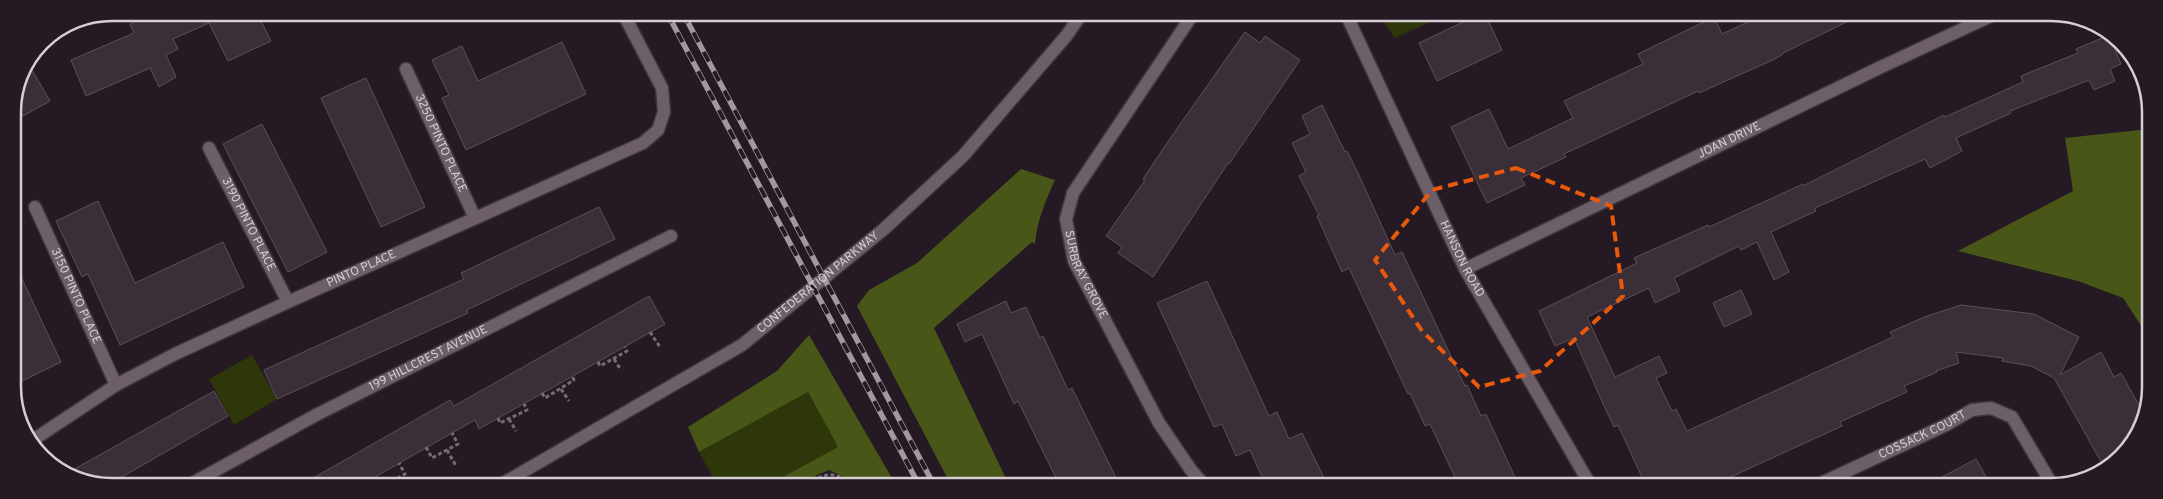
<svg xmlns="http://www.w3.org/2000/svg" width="2163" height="499" font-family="Overpass,sans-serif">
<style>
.green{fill:#2e370a}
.forest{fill:#485617}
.building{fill:#3a2e38;stroke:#5d4f5a}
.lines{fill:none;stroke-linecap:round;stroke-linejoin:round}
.minor-casing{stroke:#3e353d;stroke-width:15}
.path{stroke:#756b73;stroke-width:3;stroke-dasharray:4 2.5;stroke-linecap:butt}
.minor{stroke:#6d5f6a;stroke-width:12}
.rail-casing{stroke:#a198a0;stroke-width:5.5}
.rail{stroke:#251a23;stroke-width:4;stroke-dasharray:11;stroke-linecap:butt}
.marked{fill:none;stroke:#e8590c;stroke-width:4;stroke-dasharray:10 6;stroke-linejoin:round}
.labels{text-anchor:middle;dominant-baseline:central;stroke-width:5;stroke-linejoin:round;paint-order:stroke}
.street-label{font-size:12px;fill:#d6ced5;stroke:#251a23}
.rim{fill:none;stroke:#d6ced5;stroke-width:2.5}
</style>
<rect width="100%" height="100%" fill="#251a23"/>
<g class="green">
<polygon points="1379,14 1448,14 1395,38"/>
<polygon points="252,355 277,399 234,425 209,379"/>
<polygon points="808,392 838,447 768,485 717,485 699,452"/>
<polygon points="822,477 834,478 844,485 811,485"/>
</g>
<g class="forest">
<polygon points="2149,129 2149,338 2123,298 2078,281 1958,251 2073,191 2065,138"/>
<path d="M1021,169L1055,180C1045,202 1037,221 1035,244L1032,242L934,328L1009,485H951L857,306L869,290L917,263Z"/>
<polygon points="809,335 896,485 850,485 842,476 829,470 817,475 804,485 768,485 838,447 808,392 699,452 688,427 777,371"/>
</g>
<g class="building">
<polygon points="154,13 257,13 271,41 228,61 209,23 173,39 178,49 166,55 176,77 159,87 150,68 86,96 71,60 134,33 130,24"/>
<polygon points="1480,14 1485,14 1502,50 1437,81 1419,43"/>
<polygon points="1749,14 1863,14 1783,53 1783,54 1775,59 1699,93 1698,91 1564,154 1566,157 1521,178 1525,185 1487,203 1451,127 1489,109 1508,149 1573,118 1564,101 1643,64 1638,54 1714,17 1722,34 1752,20"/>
<polygon points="1245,32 1260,43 1265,36 1300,60 1229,164 1228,163 1153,277 1118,253 1122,247 1106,236 1145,180 1143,179 1167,143"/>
<polygon points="2109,35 2121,64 2110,69 2115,81 2094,90 2089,80 2010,111 2011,113 1956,138 1962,151 1930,168 1925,159 1815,208 1816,211 1771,232 1789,272 1774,280 1757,242 1741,250 1739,246 1674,278 1680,291 1655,303 1649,288 1587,317 1615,377 1659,356 1667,373 1656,378 1672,411 1676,409 1687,431 1893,337 1890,332 1927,316 1961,305 2034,314 2079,337 2060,375 2101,352 2114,377 2121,373 2144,414 2116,462 2104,467 2054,378 2031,366 2002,361 2003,358 1956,352 1959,363 1936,371 1937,372 1904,386 1907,392 1840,422 1842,426 1711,486 1646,486 1618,425 1614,427 1604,406 1574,338 1555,346 1539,311 1637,263 1634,258 1708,225 1709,227 1803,184 1803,186 1944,115 1945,117 2023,82 2021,76 2078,53 2076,49"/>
<polygon points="562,42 586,94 466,150 442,98 449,95 432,60 462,46 478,81"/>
<polygon points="32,70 50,101 23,116 14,100 20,77"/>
<polygon points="366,78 425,207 381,227 321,98"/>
<polygon points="1322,105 1345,152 1347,151 1357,171 1395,255 1402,252 1465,386 1467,385 1481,416 1486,414 1519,486 1459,486 1430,424 1425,426 1410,393 1408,394 1349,268 1342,272 1317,216 1319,215 1299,176 1306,172 1292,143 1310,134 1302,116"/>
<polygon points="262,124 327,252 288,272 223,144"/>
<polygon points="98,201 135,283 223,242 244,287 120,345 88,274 82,277 56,221"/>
<polygon points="599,207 615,239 467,310 468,313 277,399 264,370 464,279 461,273"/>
<polygon points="14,262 61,362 14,385"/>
<polygon points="1207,281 1269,416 1277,412 1289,439 1302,433 1328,486 1266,486 1250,450 1236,456 1222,424 1214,427 1157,303"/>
<polygon points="1741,290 1752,314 1724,327 1713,303"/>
<polygon points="649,296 665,324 479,429 475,420 361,485 301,485 450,400 454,406"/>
<polygon points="1006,301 1011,313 1026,307 1040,338 1043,336 1068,390 1072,388 1120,486 1068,485 1064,479 1058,482 1018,401 1014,404 982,334 965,342 957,324"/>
<polygon points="214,391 228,416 108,485 93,485 69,472"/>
<polygon points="1976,459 1991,486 1925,486"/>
</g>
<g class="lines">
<defs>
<g id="minor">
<path id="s1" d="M1193,14L1073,193L1066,219L1074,261L1159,423L1191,470L1205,486"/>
<path id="s2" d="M1346,14L1465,269L1591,486"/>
<path id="s3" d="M406,69L475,218"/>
<path id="s4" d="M209,148L288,302"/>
<path id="s5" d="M35,207L116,385"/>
<path id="s6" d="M1465,269L1881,67L1995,14"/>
<path id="s7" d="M33,440L116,385L175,354L288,302L643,143L658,130L664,112L662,88L623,13"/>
<path id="s8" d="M189,485L316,415L671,236"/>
<path id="s9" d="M500,485L742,345L884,229L963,156L1067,35L1082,13"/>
<path id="s10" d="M1815,486L1946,425L1972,410L1991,408L2012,417L2053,486"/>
</g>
</defs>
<use href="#minor" class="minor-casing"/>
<g class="path">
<polyline points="650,332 660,347"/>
<polyline points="614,359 621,370"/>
<polyline points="598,362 600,366 627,351 625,347"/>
<polyline points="561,389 569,401"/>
<polyline points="542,393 545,398 574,380 572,376"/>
<polyline points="498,418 500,423 527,410 524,404"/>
<polyline points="509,419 516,431"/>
<polyline points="426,447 432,458 458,444 452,433"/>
<polyline points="447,450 456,466"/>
<polyline points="374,478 377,485"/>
<polyline points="386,485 405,474 399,463"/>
<path d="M807,485C820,475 837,468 848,485"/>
</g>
<use href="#minor" class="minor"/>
<defs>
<g id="rail">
<polyline points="667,13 919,485"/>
<polyline points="683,13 934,485"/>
</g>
</defs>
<use href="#rail" class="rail-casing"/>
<use href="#rail" class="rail"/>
</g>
<path class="marked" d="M1516,168L1611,206L1623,296L1540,371L1479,387L1422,331L1375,260L1432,190Z"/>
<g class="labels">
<g class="street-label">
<text stroke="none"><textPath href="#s6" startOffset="294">JOAN DRIVE</textPath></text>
<text stroke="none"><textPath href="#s3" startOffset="82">3250 PINTO PLACE</textPath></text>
<text stroke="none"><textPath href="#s4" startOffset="86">3190 PINTO PLACE</textPath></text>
<text stroke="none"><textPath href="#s2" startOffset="271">HANSON ROAD</textPath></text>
<text stroke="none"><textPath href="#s7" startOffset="371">PINTO PLACE</textPath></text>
<text stroke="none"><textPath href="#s1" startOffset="302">SURBRAY GROVE</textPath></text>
<text stroke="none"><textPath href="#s9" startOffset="378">CONFEDERATION PARKWAY</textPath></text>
<text stroke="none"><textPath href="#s5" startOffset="98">3150 PINTO PLACE</textPath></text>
<text stroke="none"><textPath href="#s8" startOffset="271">199 HILLCREST AVENUE</textPath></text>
<text stroke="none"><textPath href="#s10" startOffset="119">COSSACK COURT</textPath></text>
</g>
</g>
<path d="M0 0H2163V499H0ZM112 21H2051A91 91 0 0 1 2142 112V387A91 91 0 0 1 2051 478H112A91 91 0 0 1 21 387V112A91 91 0 0 1 112 21Z" fill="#251a23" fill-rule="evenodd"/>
<path class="rim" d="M112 21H2051A91 91 0 0 1 2142 112V387A91 91 0 0 1 2051 478H112A91 91 0 0 1 21 387V112A91 91 0 0 1 112 21Z"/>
</svg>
